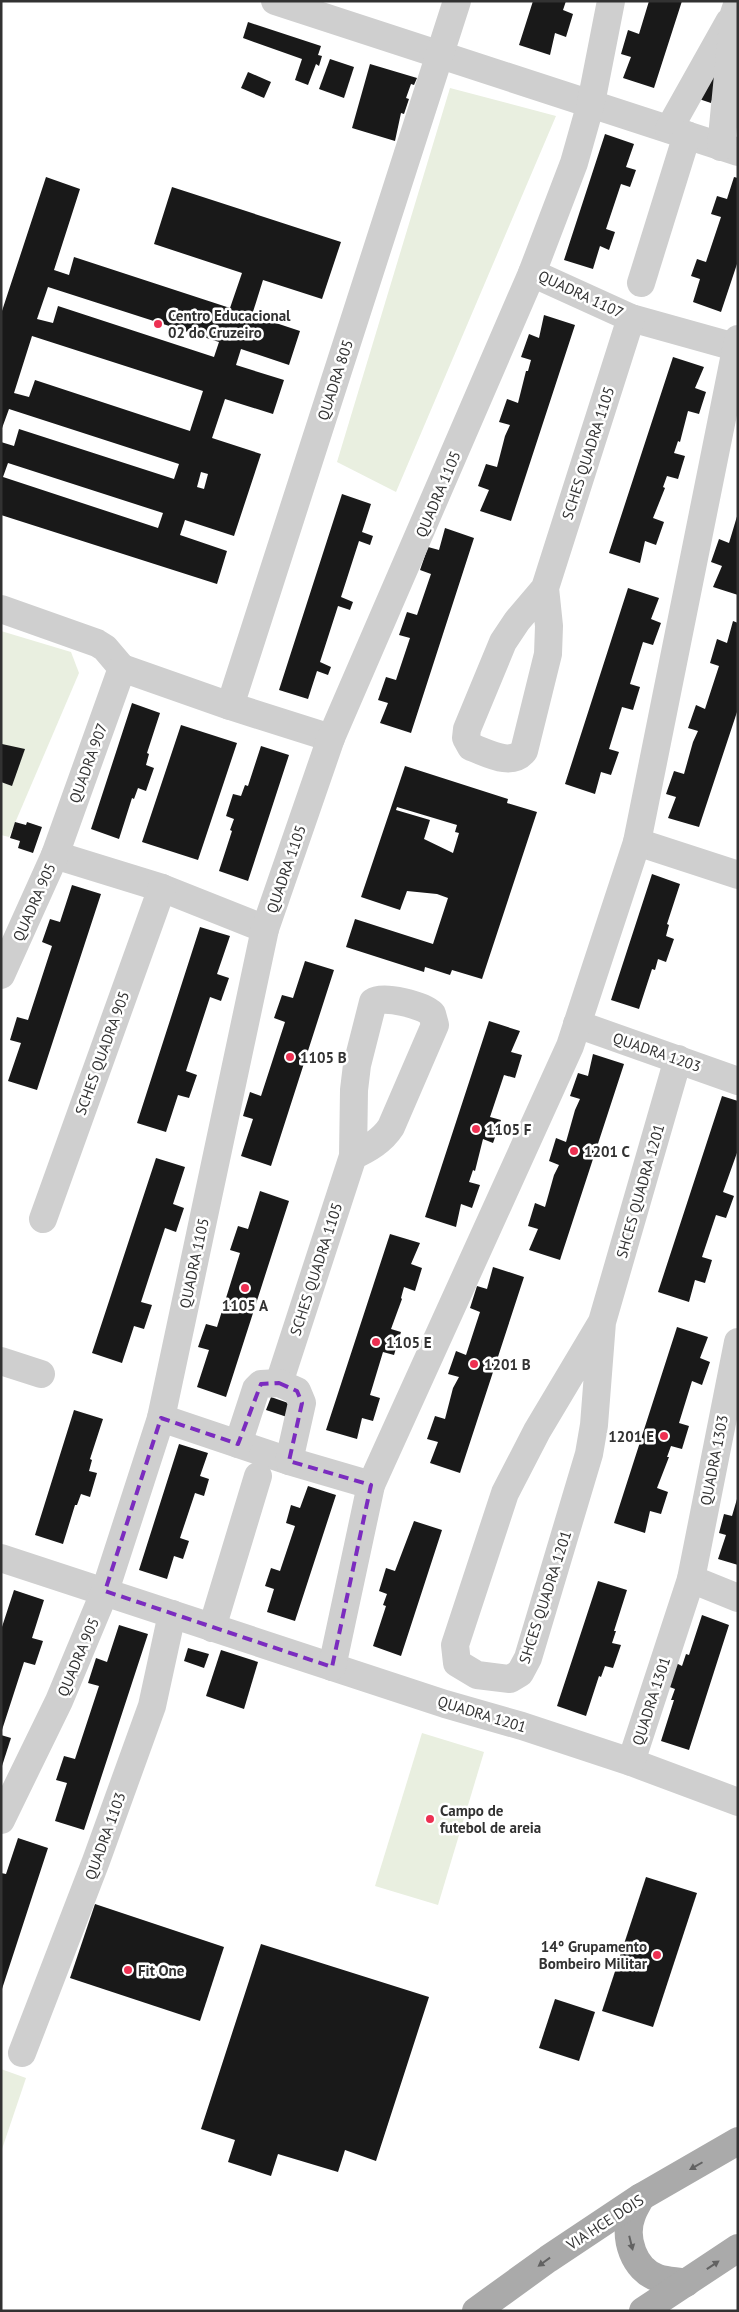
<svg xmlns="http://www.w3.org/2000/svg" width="739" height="2312" font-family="'PT Sans',sans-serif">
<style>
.green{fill:#e9efe0}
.building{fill:#191919;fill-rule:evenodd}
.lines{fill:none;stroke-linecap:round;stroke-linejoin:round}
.minor{stroke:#cfcfcf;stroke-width:28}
.major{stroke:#aaa;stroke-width:28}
.oneway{fill:#626262}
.marked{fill:none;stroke:#7b2cbf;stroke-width:4;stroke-dasharray:10 6;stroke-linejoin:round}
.poi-dot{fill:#ed3052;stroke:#fff;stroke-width:2}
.labels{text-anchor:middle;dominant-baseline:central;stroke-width:5;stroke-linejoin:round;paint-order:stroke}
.street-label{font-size:15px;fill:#323232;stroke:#fff}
.poi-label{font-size:15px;font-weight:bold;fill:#323232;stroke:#fff;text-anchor:start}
</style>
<rect width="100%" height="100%" fill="#fff"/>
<g class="green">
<polygon points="450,88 556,116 396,492 337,462"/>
<polygon points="1,631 71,652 79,673 9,837 1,835"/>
<polygon points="422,1733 484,1752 438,1905 375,1886"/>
<polygon points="1,2069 26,2078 1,2152"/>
</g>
<g class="building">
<polygon points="533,1 566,1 563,10 573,14 566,37 555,33 550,55 519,45"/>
<polygon points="649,1 682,1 654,88 623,78 631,57 621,54 628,30 639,34"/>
<polygon points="248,22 321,46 318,55 322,56 319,66 316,64 308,85 295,80 302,59 243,38"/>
<polygon points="330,59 354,67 344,98 319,89"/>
<polygon points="370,64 417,78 414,85 411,84 406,98 409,99 404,114 401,113 395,141 352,128"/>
<polygon points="705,70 720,75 711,103 696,98"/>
<polygon points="248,72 271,82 264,98 241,88"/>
<polygon points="605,134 634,144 626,167 636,170 630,187 621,184 606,229 615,232 609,250 600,246 593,269 564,260"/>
<path d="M46,177L80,189L54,270L69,275L74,257L230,308L242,273L154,244L172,187L341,242L322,299L263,280L252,315L300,331L289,365L241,349L236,365L284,380L273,414L225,399L212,438L261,454L234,536L185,520L180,535L227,551L217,584L1,515V442L14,446L19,429L174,479L179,464L9,409L1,431V314ZM48,287L219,342L214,357L58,306L53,323L37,319ZM32,336L203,391L190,431L35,380L29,397L14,393ZM8,463L163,513L158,528L3,477ZM201,472L208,474L204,489L197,487Z"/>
<polygon points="734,177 738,178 738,261 721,312 693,302 700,279 691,276 697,259 706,262 721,217 711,214 717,196 727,199"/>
<polygon points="544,315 575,325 511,521 480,511 489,490 478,486 486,464 497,467 505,436 510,425 499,422 507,399 518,403 526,371 528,371 531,360 521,357 529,334 539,338"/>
<polygon points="673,357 704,367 695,388 706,392 699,414 688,411 680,442 678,441 674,453 685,456 678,479 667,476 663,487 665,488 653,518 664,522 656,545 645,541 640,563 609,553"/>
<polygon points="342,494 371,504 362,532 373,536 370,545 359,541 341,597 353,602 350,610 338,606 320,662 331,667 328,675 317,671 308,699 279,690"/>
<polygon points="738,513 738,595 713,587 722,566 711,562 719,539 729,543"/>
<polygon points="445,528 474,538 411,733 380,723 388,703 378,700 386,677 396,680 410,638 399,635 407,612 417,615 431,574 420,570 428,547 439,550"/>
<polygon points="628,588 659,598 651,619 661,623 653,645 643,642 630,684 640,687 633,710 622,707 609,749 619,752 611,775 601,772 595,794 565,784"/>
<polygon points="733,621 738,623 738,709 699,827 668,818 676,797 666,794 674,771 684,774 693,742 698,731 688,728 696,705 705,709 719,666 710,663 717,639 727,643"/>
<polygon points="132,703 160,713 147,753 149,754 146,765 154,768 146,791 138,788 134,799 132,798 119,839 91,829"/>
<polygon points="181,725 237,743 198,860 142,842"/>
<polygon points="2,744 25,749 12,786 1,782"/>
<polygon points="261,746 289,755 248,881 219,871 232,831 230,830 234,819 226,816 233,794 241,796 245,785 248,786"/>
<path d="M405,766L508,799L507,803L537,812L482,979L452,970L450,975L425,967L424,972L346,947L355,919L433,944L448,898L437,894L407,891L400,910L361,897ZM397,807L457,825L455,832L459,833L453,853L424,839L430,820L396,810Z"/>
<polygon points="15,822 26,825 27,822 42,827 33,853 18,848 20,841 10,838"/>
<polygon points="652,874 680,884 667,924 669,925 666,936 674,939 666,962 658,959 655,970 652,969 639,1009 611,1000"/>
<polygon points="72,885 101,894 37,1090 8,1081 21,1043 10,1040 17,1017 28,1020 52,946 42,942 50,919 60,922"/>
<polygon points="200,927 230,936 217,974 229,978 221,1001 210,997 186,1071 197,1075 189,1098 178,1095 166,1132 137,1123"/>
<polygon points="305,961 334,970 271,1166 241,1156 253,1119 243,1116 250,1092 261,1096 285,1022 274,1018 282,995 293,998"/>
<polygon points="489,1021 520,1031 511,1052 522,1055 515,1078 504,1075 490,1117 501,1120 493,1143 483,1139 475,1171 473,1170 469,1182 480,1185 472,1208 461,1204 456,1227 425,1217"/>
<polygon points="593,1054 624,1064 560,1260 529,1250 538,1229 528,1226 535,1203 545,1207 554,1175 559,1165 549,1161 556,1138 566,1142 575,1110 580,1099 570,1096 578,1073 588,1076"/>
<polygon points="722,1096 738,1101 738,1150 723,1192 734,1196 726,1218 716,1215 702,1257 712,1260 705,1283 695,1280 689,1302 658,1292"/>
<polygon points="156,1158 185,1167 173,1204 184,1208 176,1232 165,1228 141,1302 152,1305 144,1329 134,1326 122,1363 92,1353"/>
<polygon points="260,1191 289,1201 226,1397 197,1387 209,1350 198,1347 206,1324 217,1327 240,1253 230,1250 238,1226 248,1229"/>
<polygon points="390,1234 420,1243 411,1264 422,1268 415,1291 404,1287 401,1298 402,1299 391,1329 401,1332 394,1355 383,1352 370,1395 380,1398 373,1421 362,1418 357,1439 326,1430"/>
<polygon points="493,1267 524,1277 460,1473 430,1463 438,1442 427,1439 435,1416 445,1419 453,1388 459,1377 448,1374 456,1351 466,1355 480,1312 470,1308 477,1286 487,1289"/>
<polygon points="677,1327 708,1337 700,1358 710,1362 702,1385 692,1381 679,1423 689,1426 682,1449 671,1446 667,1457 669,1457 657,1488 668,1492 661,1514 650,1511 645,1533 614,1523"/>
<polygon points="271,1397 291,1404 287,1417 266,1410"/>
<polygon points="74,1410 103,1419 90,1459 92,1460 89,1471 97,1473 90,1497 81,1494 77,1505 75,1505 63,1544 35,1535"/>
<polygon points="179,1444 208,1453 200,1476 209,1479 204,1496 195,1493 180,1538 189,1541 183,1559 174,1556 167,1579 139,1570"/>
<polygon points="308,1486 336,1495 295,1621 267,1612 274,1589 265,1586 271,1568 280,1571 295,1526 286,1523 291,1505 300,1508"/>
<polygon points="737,1499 738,1499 738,1565 718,1559 726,1535 719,1533 724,1514 732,1516"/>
<polygon points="414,1521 442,1530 401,1656 373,1646 386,1606 383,1605 387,1594 379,1591 386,1568 395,1571"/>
<polygon points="598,1581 627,1590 614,1631 616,1631 612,1643 621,1645 613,1668 605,1666 601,1677 599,1676 586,1716 557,1706"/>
<polygon points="14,1590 44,1600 32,1638 43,1641 35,1665 24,1662 2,1730 1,1630"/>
<polygon points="702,1615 729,1625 689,1750 661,1741 674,1700 671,1700 675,1689 667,1686 674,1662 682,1666 686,1654 689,1655"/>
<polygon points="119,1625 148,1634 84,1830 55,1821 67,1783 56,1780 64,1756 75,1759 99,1686 88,1683 96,1658 107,1662"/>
<polygon points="188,1648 209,1654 204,1668 184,1661"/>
<polygon points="221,1650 258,1662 244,1709 206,1696"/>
<polygon points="1,1735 11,1738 2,1766 1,1765"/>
<polygon points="18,1838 48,1848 2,1989 1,1873 6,1874"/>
<polygon points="646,1877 697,1893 653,2027 602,2011"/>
<polygon points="95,1904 224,1947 200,2021 70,1978"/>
<polygon points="261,1944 429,1997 376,2161 345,2150 338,2172 278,2154 271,2176 228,2162 235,2140 201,2129"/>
<polygon points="555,1999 595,2012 579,2061 539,2048"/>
</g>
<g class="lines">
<g class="minor">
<polyline points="275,1 738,152"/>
<polyline points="669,129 729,22"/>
<polyline points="721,147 734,14 738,2"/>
<polyline points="532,273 631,318 735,347"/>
<polyline points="641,283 687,135"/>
<path d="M545,588L517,621L503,642L467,729L466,738L471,747C488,753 511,767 524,751L548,654L549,626L545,588L631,318"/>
<polyline points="1,609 97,643 105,648 122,668"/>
<polyline points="230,706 457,1"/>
<polyline points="637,842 738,875"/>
<polyline points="55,855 162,888 265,929"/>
<polyline points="1,975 55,855 122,668 230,706 331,738"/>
<polyline points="577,1024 738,1081"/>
<polyline points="43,1219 162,888"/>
<polyline points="602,1322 537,1431 505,1493 455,1645 457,1663 477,1675 510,1679 520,1673 528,1658 589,1454 594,1425 602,1322 678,1059"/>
<polyline points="1,1361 41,1374"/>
<path d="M279,1383L353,1156L354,1090L357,1065L373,1002C383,995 423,1005 432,1014L435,1025L391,1127C382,1141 368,1149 353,1156"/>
<polyline points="161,1418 289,1461 371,1485"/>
<polyline points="238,1444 256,1389 261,1384 279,1383 297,1391 302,1403 289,1461"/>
<polyline points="1,1558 445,1704 522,1726 631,1762 738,1802"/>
<polyline points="691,1579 738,1598"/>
<polyline points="212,1628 258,1476"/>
<polyline points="332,1667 371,1485 570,1046 637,842 738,339"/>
<polyline points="631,1762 691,1579 738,1342"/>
<polyline points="1,1820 59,1701 105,1591 161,1418 265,929 331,738 532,273 574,163 591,103 611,1"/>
<polyline points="22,2053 96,1861 152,1706 172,1614"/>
</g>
<g class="major">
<path d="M641,2197C638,2203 634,2209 632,2215C623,2238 634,2270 658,2278C667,2281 677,2281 686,2283"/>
<polyline points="476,2311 548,2259 641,2197 738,2141"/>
<polyline points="643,2311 738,2248"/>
</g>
</g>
<defs><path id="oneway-solid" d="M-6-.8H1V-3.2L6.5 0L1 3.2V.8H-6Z" transform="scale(1.25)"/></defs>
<g class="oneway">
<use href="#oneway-solid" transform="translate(696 2166) rotate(150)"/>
<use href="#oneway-solid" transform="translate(631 2243) rotate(76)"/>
<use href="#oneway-solid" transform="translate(544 2262) rotate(144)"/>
<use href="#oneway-solid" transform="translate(713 2265) rotate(-34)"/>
</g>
<path class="marked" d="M279,1383L297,1391L302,1403L289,1461L371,1485L332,1667L105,1591L161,1418L238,1444L261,1384Z"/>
<g class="poi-dot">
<circle cx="158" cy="324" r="5"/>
<circle cx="290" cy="1057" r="5"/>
<circle cx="476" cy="1129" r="5"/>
<circle cx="574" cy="1151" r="5"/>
<circle cx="245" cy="1288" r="5"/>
<circle cx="376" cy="1342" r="5"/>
<circle cx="474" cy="1364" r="5"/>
<circle cx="664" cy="1436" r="5"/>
<circle cx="430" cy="1819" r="5"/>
<circle cx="657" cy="1955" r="5"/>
<circle cx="128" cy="1970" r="5"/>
</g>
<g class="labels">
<g class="street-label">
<text transform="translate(581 294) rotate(25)">QUADRA 1107</text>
<text transform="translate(335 380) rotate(-72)">QUADRA 805</text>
<text transform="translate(588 453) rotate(-72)">SCHES QUADRA 1105</text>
<text transform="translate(438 494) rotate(-67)">QUADRA 1105</text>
<text transform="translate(88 763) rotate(-70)">QUADRA 907</text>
<text transform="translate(286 869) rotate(-71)">QUADRA 1105</text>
<text transform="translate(34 902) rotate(-66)">QUADRA 905</text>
<text transform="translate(657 1052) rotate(19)">QUADRA 1203</text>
<text transform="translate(102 1053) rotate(-70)">SCHES QUADRA 905</text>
<text transform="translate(640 1191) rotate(-74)">SHCES QUADRA 1201</text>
<text transform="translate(194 1263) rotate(-78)">QUADRA 1105</text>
<text transform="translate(316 1269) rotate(-72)">SCHES QUADRA 1105</text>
<text transform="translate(714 1460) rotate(-79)">QUADRA 1303</text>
<text transform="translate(545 1597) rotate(-72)">SHCES QUADRA 1201</text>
<text transform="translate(78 1657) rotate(-67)">QUADRA 905</text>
<text transform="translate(651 1701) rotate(-72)">QUADRA 1301</text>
<text transform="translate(482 1714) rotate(17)">QUADRA 1201</text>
<text transform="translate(105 1836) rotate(-70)">QUADRA 1103</text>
<text transform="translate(605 2222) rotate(-33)">VIA HCE DOIS</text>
</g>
<g class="poi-label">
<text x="168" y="315">Centro Educacional<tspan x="168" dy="17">02 do Cruzeiro</tspan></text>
<text x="300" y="1057">1105 B</text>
<text x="486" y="1129">1105 F</text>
<text x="584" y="1151">1201 C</text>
<text x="245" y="1305" text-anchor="middle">1105 A</text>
<text x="386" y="1342">1105 E</text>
<text x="484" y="1364">1201 B</text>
<text x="654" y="1436" text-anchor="end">1201 E</text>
<text x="440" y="1810">Campo de<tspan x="440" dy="17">futebol de areia</tspan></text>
<text x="647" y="1946" text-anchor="end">14° Grupamento<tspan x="647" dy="17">Bombeiro Militar</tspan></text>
<text x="138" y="1970">Fit One</text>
</g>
</g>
<rect width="739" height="2312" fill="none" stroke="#323232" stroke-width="5"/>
</svg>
